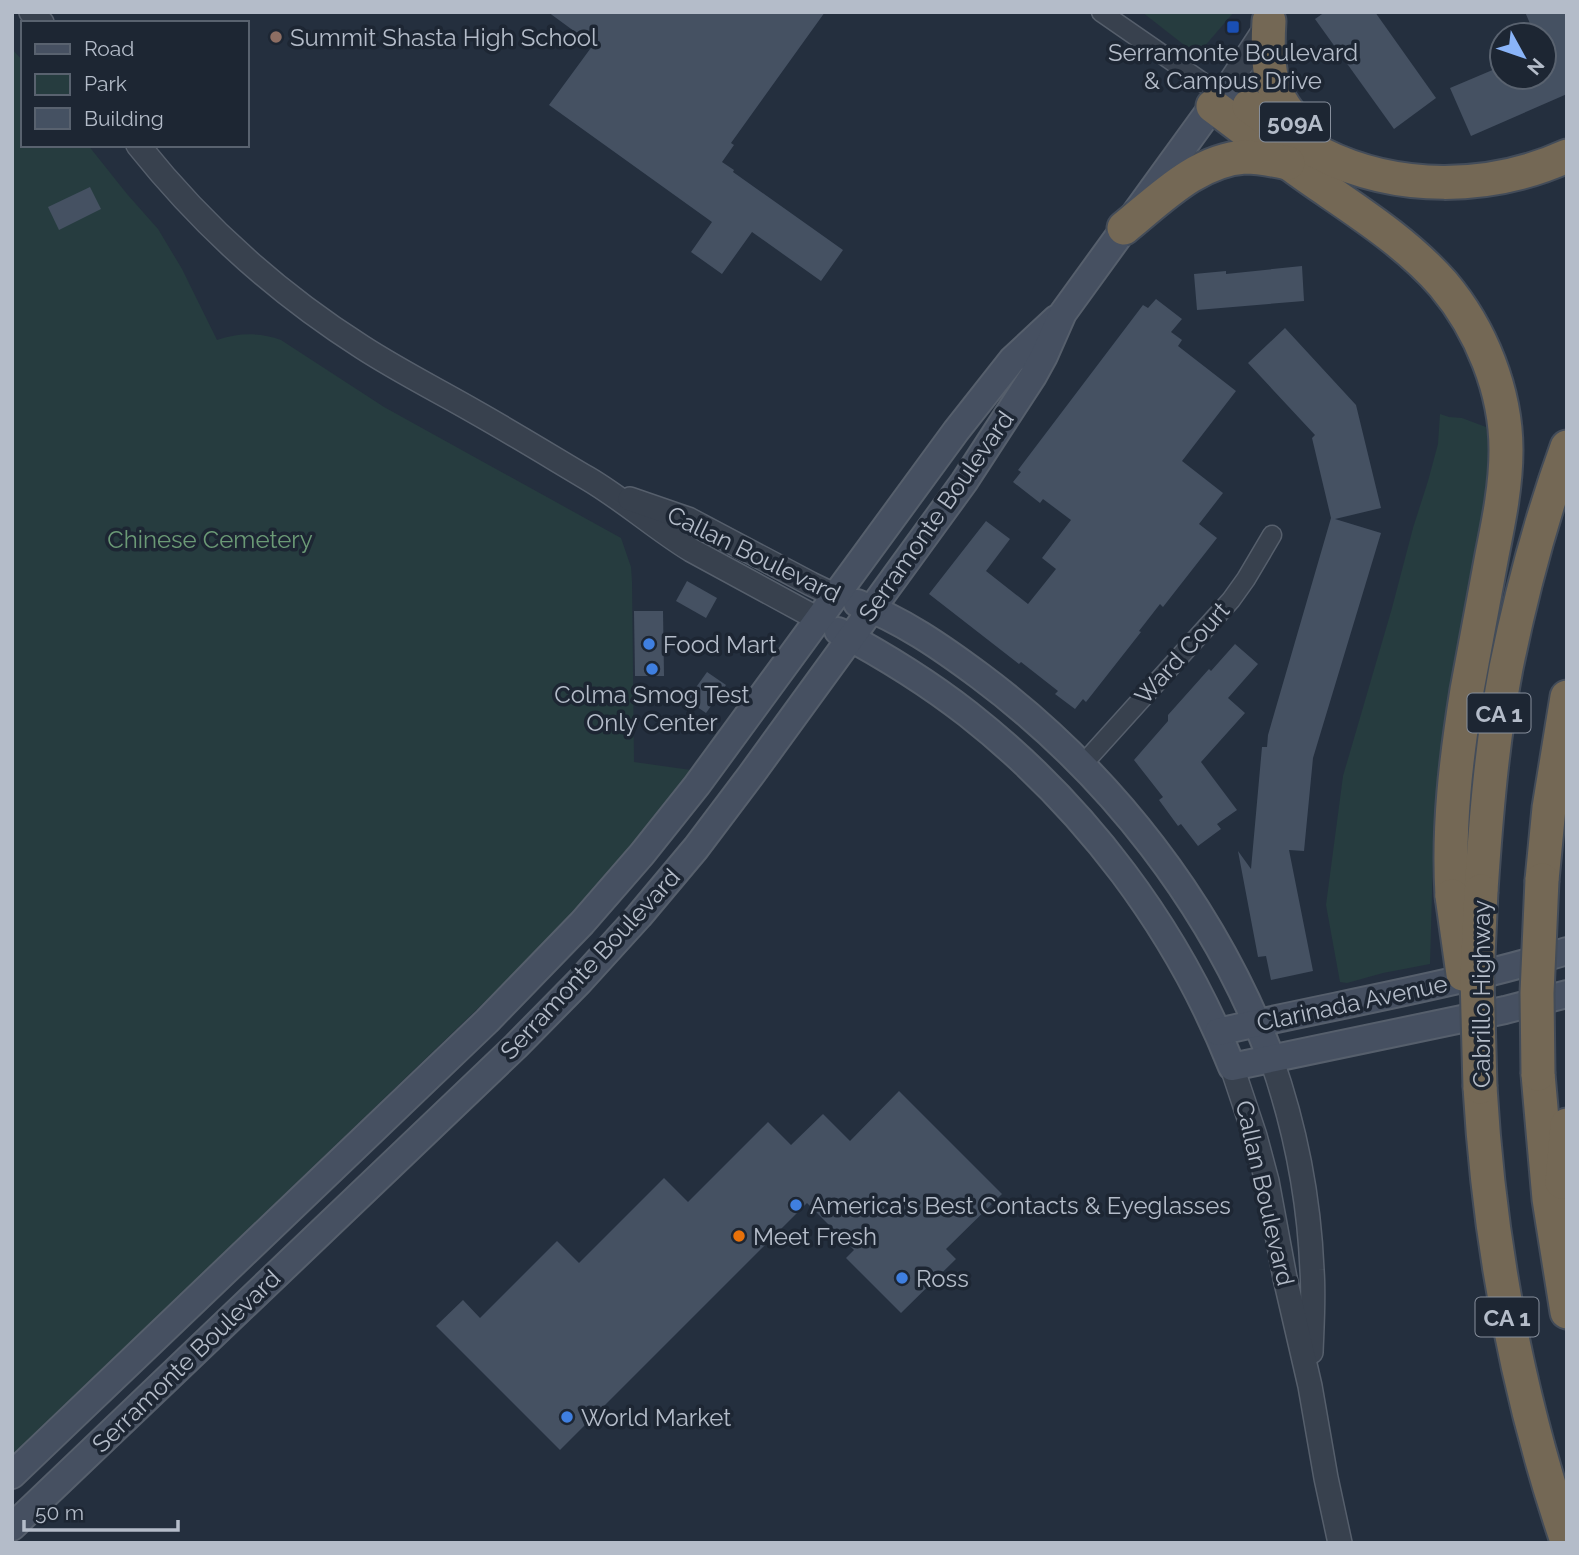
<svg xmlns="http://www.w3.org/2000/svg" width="1579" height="1555" font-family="Raleway,sans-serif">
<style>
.green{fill:#263c3f}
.building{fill:#455162}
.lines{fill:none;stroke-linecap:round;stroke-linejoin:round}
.minor-casing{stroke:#565f6c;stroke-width:21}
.tertiary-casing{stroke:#565f6c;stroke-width:26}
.secondary-casing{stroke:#565f6c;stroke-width:30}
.motorway-casing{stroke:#434c59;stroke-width:37}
.minor{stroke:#38414e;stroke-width:18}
.tertiary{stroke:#38414e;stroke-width:23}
.secondary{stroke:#465061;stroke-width:26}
.motorway{stroke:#746855;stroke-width:33}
.motorway-bridge-casing{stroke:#434c59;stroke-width:37;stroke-linecap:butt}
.motorway-bridge{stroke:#746855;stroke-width:33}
.transit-dot{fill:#1a4fb4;stroke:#1d2633;stroke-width:2.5}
.education-dot{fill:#8d6e63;stroke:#1d2633;stroke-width:2.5}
.shop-dot{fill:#3f7fe0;stroke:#1d2633;stroke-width:2.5}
.food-dot{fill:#e8710a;stroke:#1d2633;stroke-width:2.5}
.labels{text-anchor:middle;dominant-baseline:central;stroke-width:7;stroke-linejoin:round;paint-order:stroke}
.shield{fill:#1d2633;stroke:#878f9c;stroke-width:2}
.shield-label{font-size:23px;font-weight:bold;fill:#b4bcc9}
.poi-label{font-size:24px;fill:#b4bcc9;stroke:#1d2633;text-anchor:start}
.street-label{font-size:24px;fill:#b4bcc9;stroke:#1d2633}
.park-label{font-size:24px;fill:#6b9a76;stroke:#1d2633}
</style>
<rect width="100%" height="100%" fill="#242f3e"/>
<g class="green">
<polygon points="1142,12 1234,12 1197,55"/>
<path d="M12,49L23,61V145H88L127,194L158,229L182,269L217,340C238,333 260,332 281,340L384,407L621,538L631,567L632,582L634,762L691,770L661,812L547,942L12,1456Z"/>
<polygon points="1440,414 1449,417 1462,418 1486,427 1489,445 1491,477 1441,766 1434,822 1430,964 1383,973 1347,983 1340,982 1326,905 1343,776 1392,608 1413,528 1428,481 1438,444"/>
</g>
<g class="building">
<polygon points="548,12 825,12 731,143 734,145 722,162 734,170 733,172 843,250 821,281 752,232 722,274 691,252 712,222 549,105 593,45"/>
<polygon points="1325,12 1375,12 1436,98 1394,129 1315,19"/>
<polygon points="1525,12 1567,12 1567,94 1471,136 1450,88 1502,66 1502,77 1544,77 1544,35 1535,35"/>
<polygon points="90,187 101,209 59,230 48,207"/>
<polygon points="1302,266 1304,301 1197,310 1194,274 1226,271 1226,274"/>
<polygon points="1156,299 1182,319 1171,332 1182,340 1178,346 1236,391 1182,461 1223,493 1199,524 1217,538 1163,607 1160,604 1139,631 1141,632 1086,702 1083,699 1075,709 1055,694 1058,691 1021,662 1019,664 929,594 986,521 1010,539 986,571 1028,604 1056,569 1042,558 1071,520 1043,499 1040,503 1013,482 1021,472 1018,470 1143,305 1148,308"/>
<polygon points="1285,328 1356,405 1381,508 1335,519 1381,533 1313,758 1304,851 1289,850 1313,971 1271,980 1266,956 1258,957 1238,851 1251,869 1262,747 1267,747 1268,735 1331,518 1312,438 1315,435 1248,363"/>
<polygon points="687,581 717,598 706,618 676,601"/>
<polygon points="634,611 663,611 664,676 635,676"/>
<polygon points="1235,644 1258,664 1228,698 1245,713 1201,762 1237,810 1217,824 1221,829 1198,846 1181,824 1178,826 1159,800 1163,797 1134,760 1168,721 1168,715 1209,669 1211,671"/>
<polygon points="707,672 726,685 706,713 687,700"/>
<polygon points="899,1091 1002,1194 946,1249 956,1259 901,1313 846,1258 854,1250 807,1203 560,1450 436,1326 463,1300 480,1318 557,1241 579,1263 664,1178 688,1202 768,1122 791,1145 823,1114 850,1141"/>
</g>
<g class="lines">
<defs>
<g id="minor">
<polyline points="1101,12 1221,95"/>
<polyline points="1083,764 1231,600 1246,579 1272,535"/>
</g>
<g id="tertiary">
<polyline points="31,12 42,23"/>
<polyline points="1226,88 1268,24"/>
<path d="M138,145C201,224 277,293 362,347C399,371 439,391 477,413C514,434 550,456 587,478C623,499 655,528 691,550L818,619"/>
<polyline points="630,499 688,519 811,584 836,596"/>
<path d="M1271,1058C1295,1126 1309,1198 1312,1270C1314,1297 1312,1325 1311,1352"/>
<polyline points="1232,1067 1255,1136 1267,1181 1285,1278 1310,1386 1326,1478 1340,1543"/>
</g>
<g id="secondary">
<path d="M857,603C902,620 941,647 980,676C1110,773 1213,906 1271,1058"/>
<path d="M838,631C883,655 927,682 968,714C1085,806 1177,928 1232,1067L1505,1010L1567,994"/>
<path d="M1218,1032C1334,1005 1453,986 1567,951"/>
<polyline points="12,1475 487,1021 582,923 642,854 697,785 956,431 1012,360 1056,319"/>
<polyline points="12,1527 516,1046 579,982 639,916 696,848 751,775 964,482 1033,376 1044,356 1063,313 1226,88"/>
</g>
<g id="motorway">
<path d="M1269,21C1266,68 1269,99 1306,131"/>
<path d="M1213,106C1247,131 1280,158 1315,182C1360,213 1407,243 1443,284C1481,329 1506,391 1506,450C1506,485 1499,520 1492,555C1484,600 1475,645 1467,690C1456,759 1448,826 1452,896"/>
<path d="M1249,106C1272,123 1295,141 1321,154C1397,192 1490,191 1567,156"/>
<path d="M1124,228C1159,200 1197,160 1245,157C1260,157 1274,160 1288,163"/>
<polyline points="1542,880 1549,808 1567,697"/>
<path d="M1481,891C1486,816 1492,742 1506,668C1521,594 1541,519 1567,447"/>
<polyline points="1538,1074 1549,1199 1567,1312"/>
<path d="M1480,1087C1489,1242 1517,1394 1567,1541"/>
<polyline points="1562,1182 1567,1125"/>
</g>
</defs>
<use href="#minor" class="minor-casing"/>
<use href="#tertiary" class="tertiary-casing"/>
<use href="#secondary" class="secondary-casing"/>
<use href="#motorway" class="motorway-casing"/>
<use href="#minor" class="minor"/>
<use href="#tertiary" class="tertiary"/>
<use href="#secondary" class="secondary"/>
<use href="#motorway" class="motorway"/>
<defs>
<g id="motorway-bridge">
<polyline points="1452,896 1463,974"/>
<polyline points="1538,1074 1537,993 1542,880"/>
<polyline points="1480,1087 1477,977 1481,891"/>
</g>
</defs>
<use href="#motorway-bridge" class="motorway-bridge-casing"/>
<use href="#motorway-bridge" class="motorway-bridge"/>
</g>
<rect class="transit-dot" x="1226" y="20" width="14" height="14" rx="3.5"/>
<circle class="education-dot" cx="276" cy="37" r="7"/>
<g class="shop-dot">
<circle cx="649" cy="644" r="7"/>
<circle cx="652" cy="669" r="7"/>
<circle cx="796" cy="1205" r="7"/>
<circle cx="902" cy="1278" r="7"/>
<circle cx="567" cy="1417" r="7"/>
</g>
<circle class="food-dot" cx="739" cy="1236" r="7"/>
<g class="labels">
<g class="shield">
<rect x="1260" y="102.5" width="70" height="39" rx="5"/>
<rect x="1467.5" y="693.5" width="63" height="39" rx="5"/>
<rect x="1475.5" y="1297.5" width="63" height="39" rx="5"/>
</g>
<g class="shield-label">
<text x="1295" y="122">509A</text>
<text x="1499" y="713">CA 1</text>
<text x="1507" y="1317">CA 1</text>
</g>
<g class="poi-label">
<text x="290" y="37">Summit Shasta High School</text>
<text x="1233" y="52" text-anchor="middle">Serramonte Boulevard<tspan x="1233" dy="28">&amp; Campus Drive</tspan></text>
<text x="663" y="644">Food Mart</text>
<text x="652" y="694" text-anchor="middle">Colma Smog Test<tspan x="652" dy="28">Only Center</tspan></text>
<text x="810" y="1205">America's Best Contacts &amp; Eyeglasses</text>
<text x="753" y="1236">Meet Fresh</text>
<text x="916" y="1278">Ross</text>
<text x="581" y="1417">World Market</text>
</g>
<g class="street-label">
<text transform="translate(936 516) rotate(-55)">Serramonte Boulevard</text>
<text transform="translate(754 554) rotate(26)">Callan Boulevard</text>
<text transform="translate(1182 653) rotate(-48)">Ward Court</text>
<text transform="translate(590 964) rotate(-47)">Serramonte Boulevard</text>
<text transform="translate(1481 994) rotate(-90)">Cabrillo Highway</text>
<text transform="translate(1352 1003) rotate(-12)">Clarinada Avenue</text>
<text transform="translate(1265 1193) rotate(77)">Callan Boulevard</text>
<text transform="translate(186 1361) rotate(-44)">Serramonte Boulevard</text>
</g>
<g class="park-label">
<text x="210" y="539">Chinese Cemetery</text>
</g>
</g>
<rect width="1579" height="1555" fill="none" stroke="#b4bcc9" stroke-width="28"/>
<rect x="21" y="21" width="228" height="126" fill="#1d2633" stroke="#59626f" stroke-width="2"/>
<rect x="35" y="44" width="35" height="10" fill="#465061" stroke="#59626f" stroke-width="2"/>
<text x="84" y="56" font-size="21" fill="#b4bcc9">Road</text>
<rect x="35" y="74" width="35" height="21" fill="#263c3f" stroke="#59626f" stroke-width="2"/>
<text x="84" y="91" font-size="21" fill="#b4bcc9">Park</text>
<rect x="35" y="108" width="35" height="21" fill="#455162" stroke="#59626f" stroke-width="2"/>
<text x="84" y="126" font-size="21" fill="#b4bcc9">Building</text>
<g transform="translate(1523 56) rotate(130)"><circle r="33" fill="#1d2633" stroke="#59626f" stroke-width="2"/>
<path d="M0-5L12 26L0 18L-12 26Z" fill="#8ab4f8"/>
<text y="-10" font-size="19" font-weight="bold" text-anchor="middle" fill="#b4bcc9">N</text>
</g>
<path d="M24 1520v10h154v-10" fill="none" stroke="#b4bcc9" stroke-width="3.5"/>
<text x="35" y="1520" font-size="21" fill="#b4bcc9" stroke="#1d2633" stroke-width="5" paint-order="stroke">50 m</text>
</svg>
